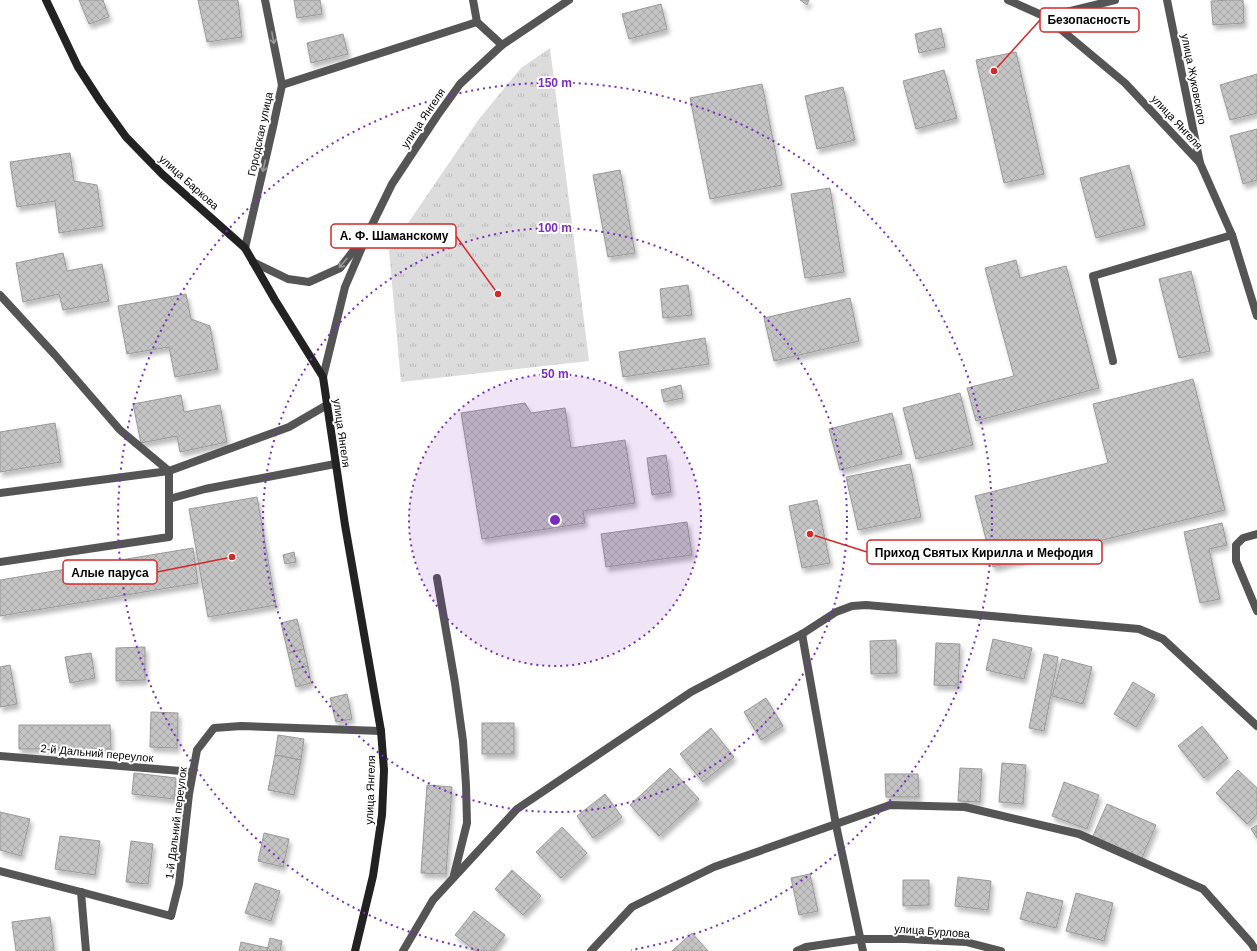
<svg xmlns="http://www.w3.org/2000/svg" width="1257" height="951" font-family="Arial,sans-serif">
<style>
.park{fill:url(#park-tufts)}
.building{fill:url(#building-cross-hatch);stroke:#999;filter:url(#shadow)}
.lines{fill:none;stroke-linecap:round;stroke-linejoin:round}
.service{stroke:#555;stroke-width:8}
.minor{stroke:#555;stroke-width:8}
.tertiary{stroke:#555;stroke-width:8}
.secondary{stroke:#222;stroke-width:8}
.oneway{stroke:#999}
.ring{fill:none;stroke:#7b2cbf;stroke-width:2;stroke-dasharray:2 4}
.labels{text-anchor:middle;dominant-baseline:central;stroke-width:4;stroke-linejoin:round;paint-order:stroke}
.street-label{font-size:11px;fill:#000;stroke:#fff}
.centre{fill:#7b2cbf;stroke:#fff;stroke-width:2}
.ring-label{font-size:12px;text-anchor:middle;font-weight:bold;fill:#7b2cbf;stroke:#fff;stroke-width:4;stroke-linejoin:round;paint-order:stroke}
.leader{fill:none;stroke:#d62828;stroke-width:1.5}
.callout-dot{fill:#d62828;stroke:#fff;stroke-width:1.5}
.callout{fill:#fff;stroke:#d62828;stroke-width:1.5}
.callout-label{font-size:12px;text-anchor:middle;font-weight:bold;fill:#000}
</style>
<defs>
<pattern id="park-tufts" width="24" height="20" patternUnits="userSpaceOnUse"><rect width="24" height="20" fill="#dcdcdc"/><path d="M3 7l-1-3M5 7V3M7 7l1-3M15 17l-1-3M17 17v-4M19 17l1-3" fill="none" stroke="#bbb"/></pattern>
<pattern id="building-cross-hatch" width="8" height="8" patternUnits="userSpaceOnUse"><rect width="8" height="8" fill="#c4c4c4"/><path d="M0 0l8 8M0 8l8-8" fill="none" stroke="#a7a7a7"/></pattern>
<filter id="shadow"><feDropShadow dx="2.5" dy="4.5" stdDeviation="2" flood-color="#0004"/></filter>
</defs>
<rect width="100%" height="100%" fill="#fff"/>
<polygon class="park" points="550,48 589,361 401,382 389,251 479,119 521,68"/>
<g class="building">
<polygon points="79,0 103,0 109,17 89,24"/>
<polygon points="198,0 238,0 242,37 207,42"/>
<polygon points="294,0 320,0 322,14 297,18"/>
<polygon points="800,0 809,0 807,5"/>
<polygon points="1231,0 1243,0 1244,23 1213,25 1211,1"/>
<polygon points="661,4 667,29 629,39 622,14"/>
<polygon points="941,28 945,47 919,53 915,34"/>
<polygon points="343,34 348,54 311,63 307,43"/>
<polygon points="1016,52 1044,174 1004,183 976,60"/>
<polygon points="944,70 957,118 916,129 903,81"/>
<polygon points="1257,74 1257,113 1230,120 1220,85"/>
<polygon points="762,84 782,185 710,199 690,98"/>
<polygon points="843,87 855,140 817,149 805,96"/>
<polygon points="1257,129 1257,180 1243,184 1230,136"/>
<polygon points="70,153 74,181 97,185 103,226 59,233 55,201 17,207 10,162"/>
<polygon points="1129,165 1145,225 1096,238 1080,178"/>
<polygon points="620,170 635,253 608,257 593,175"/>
<polygon points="830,188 844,272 805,278 791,194"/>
<polygon points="63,253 67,271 102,264 109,301 63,310 59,294 23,302 16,263"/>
<polygon points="1016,260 1020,278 1066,266 1099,388 976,421 967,388 1014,376 985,268"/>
<polygon points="1191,271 1210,351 1179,358 1159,279"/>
<polygon points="688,285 692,315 663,318 660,289"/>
<polygon points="186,294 191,319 210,326 218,369 175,377 169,347 127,354 118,306"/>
<polygon points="850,298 859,341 774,361 764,318"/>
<polygon points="705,338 709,364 623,377 619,352"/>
<polygon points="1193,379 1225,510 993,567 975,496 1108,463 1093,404"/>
<polygon points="681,385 683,398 664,402 661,390"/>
<polygon points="960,393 973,445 916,459 903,408"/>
<polygon points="181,395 184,412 220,405 227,442 180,452 177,436 141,443 133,404"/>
<polygon points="525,403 531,413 565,408 571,448 625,440 635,503 583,511 585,523 482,539 461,413"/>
<polygon points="892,413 902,454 840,470 829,429"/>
<polygon points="55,423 61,462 0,472 0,432"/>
<polygon points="666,455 671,492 652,495 647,458"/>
<polygon points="910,464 921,517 858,530 846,477"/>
<polygon points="257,497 276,605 208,617 189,509"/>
<polygon points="817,500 830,563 802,568 789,506"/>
<polygon points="687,522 692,555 606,567 601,534"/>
<polygon points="1222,523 1227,545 1209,549 1220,599 1200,603 1184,532"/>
<polygon points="193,548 198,583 0,616 0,580"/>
<polygon points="294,552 296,562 285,564 283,555"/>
<polygon points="297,619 304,649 288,653 281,623"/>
<polygon points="993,639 1032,648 1024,679 986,670"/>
<polygon points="896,640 897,673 871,674 870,641"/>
<polygon points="936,643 960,644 958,686 934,685"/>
<polygon points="145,647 145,680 116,681 116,648"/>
<polygon points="304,649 308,666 292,670 288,653"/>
<polygon points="91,653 95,678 70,683 65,657"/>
<polygon points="1044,654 1058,657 1044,731 1029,728"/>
<polygon points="1062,659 1092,667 1083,704 1052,696"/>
<polygon points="10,665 17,704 0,707 0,667"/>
<polygon points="308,666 311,683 296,687 292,670"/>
<polygon points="1133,682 1155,695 1136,727 1114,714"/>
<polygon points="347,694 352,719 336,722 330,698"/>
<polygon points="766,698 783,726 761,740 744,712"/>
<polygon points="151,712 178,713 177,748 150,747"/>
<rect x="482" y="723" width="32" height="31"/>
<polygon points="19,725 110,725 111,749 19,749"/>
<polygon points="1202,726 1228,758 1204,778 1178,746"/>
<polygon points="711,728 734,757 703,782 680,754"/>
<polygon points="278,735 304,739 301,760 275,755"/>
<polygon points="275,755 301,760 294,795 268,790"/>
<polygon points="1002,763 1026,765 1023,804 999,802"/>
<polygon points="670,768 699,799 659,836 630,805"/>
<polygon points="960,768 982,769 980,802 958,801"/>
<polygon points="1238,770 1257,788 1257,814 1247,824 1216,793"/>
<polygon points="134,773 176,778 174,799 132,794"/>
<polygon points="885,774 918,774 919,797 886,797"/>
<polygon points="1064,782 1099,795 1087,829 1052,816"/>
<polygon points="427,785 452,787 446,874 421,873"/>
<polygon points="605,794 622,817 593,838 577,816"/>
<polygon points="1107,804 1156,825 1142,858 1093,836"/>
<polygon points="0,812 30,819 21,856 0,850"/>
<polygon points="1257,825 1257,838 1251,829"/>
<polygon points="562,827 587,853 561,878 536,852"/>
<polygon points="264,833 289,839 283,867 258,861"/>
<polygon points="60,836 100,841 95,875 55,869"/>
<polygon points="131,841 153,844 148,884 126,882"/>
<polygon points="512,870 541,896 523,915 495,889"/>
<polygon points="810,874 818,911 799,915 791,878"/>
<polygon points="958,877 991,881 988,910 955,906"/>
<polygon points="903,880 929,880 929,905 903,906"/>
<polygon points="255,883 280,891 271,921 245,913"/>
<polygon points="1027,892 1063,901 1056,928 1020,919"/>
<polygon points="1076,893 1113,903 1104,941 1066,931"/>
<polygon points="474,911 505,935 493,951 476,951 455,935"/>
<polygon points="50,917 54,951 16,951 12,922"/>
<polygon points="692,933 708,951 672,951"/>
<polygon points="270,938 282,941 280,951 267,951"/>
<polygon points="241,942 268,948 267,951 239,951"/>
</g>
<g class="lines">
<g class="service">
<polyline points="282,85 477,22"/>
<polyline points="1113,361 1093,276 1232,235"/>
<polyline points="0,493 169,471"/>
<polyline points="169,499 205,489 335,464"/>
<polyline points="1257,534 1243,538 1236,545 1236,561 1257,611"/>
<polyline points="0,562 169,537 169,471 289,427 327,405"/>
<polyline points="81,892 86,951"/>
<polyline points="591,951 632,907 714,867 890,805 965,807 1079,834 1203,889 1251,943 1256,951"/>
</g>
<g class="minor">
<polyline points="473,0 477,22 502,45"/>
<polyline points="1167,0 1200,163"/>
<polyline points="1046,17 1115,0"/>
<polyline points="245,248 273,127 282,85 265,0"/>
<polyline points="0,295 55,355 120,430 169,471"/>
<polyline points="437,578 455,683 463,741 466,785 467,823 454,875"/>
<polyline points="802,634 836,825 863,951"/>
<polyline points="0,756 193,772"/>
<polyline points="0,871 81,892 171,916 179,884 189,794 197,750 214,728 241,726 381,731"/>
<polyline points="403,951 433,900 517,809 691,692 802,634 836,612 852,606 866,605 1139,629 1163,639 1257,726"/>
<polyline points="797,951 806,947 860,939 905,939 966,942 1001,951"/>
</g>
<g class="tertiary">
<polyline points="1008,0 1046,17 1125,83 1200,163 1232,235 1257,316"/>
<polyline points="253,262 288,279 309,282 340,268 361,241"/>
<polyline points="323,377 345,287 368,233 392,184 437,116 460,84 502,45 569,0"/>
</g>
<polyline class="secondary" points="46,0 78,67 100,101 126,137 162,174 245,248 275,300 323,377 345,525 381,731 384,770 382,815 373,876 355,951"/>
</g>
<defs><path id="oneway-shaft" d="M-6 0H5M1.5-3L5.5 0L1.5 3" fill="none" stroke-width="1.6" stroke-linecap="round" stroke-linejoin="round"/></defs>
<g class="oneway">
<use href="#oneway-shaft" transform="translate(273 38) rotate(79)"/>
<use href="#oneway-shaft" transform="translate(264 166) rotate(103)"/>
<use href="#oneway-shaft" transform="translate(343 263) rotate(131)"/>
</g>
<circle cx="555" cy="520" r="146" fill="#7b2cbf" fill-opacity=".12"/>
<g class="ring">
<circle cx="555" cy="520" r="146"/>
<circle cx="555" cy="520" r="292"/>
<path d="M479 950A437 437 0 1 1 631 950"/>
</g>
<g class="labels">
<g class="street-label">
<text transform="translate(1194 79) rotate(79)">улица Жуковского</text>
<text transform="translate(423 118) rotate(-56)">улица Янгеля</text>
<text transform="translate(1177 122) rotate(47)">улица Янгеля</text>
<text transform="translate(260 134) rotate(-78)">Городская улица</text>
<text transform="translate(189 182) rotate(42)">улица Баркова</text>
<text transform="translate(342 433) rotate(82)">улица Янгеля</text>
<text transform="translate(97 753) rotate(5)">2-й Дальний переулок</text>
<text transform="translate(370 790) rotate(-88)">улица Янгеля</text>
<text transform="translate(176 823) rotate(-83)">1-й Дальний переулок</text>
<text transform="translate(932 931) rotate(4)">улица Бурлова</text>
</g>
</g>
<circle cx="555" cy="520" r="6" class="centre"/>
<g class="ring-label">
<text x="555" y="87">150 m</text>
<text x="555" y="232">100 m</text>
<text x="555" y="378">50 m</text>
</g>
<path class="leader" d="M994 71L1040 20M498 294L456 236M810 534L867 552M232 557L157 572"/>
<g class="callout-dot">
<circle cx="994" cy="71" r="4"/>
<circle cx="498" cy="294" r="4"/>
<circle cx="810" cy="534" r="4"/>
<circle cx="232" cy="557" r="4"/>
</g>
<g class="callout">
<rect x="1040" y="8" width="99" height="24" rx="4"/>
<rect x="331" y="224" width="125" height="24" rx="4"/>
<rect x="867" y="540" width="235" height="24" rx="4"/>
<rect x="63" y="560" width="94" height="24" rx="4"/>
</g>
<g class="callout-label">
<text x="1089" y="24">Безопасность</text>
<text x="394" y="240">А. Ф. Шаманскому</text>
<text x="984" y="557">Приход Святых Кирилла и Мефодия</text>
<text x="110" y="577">Алые паруса</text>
</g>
</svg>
